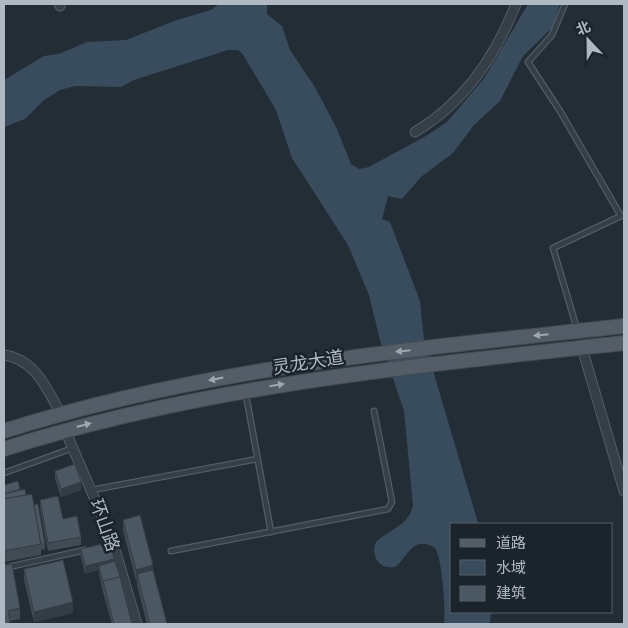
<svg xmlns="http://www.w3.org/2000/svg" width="628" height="628" font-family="'IBM Plex Sans','Noto Sans SC',sans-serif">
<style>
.water{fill:#394c5e}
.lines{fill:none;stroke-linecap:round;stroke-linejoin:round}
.lane-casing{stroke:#535c65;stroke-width:7}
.street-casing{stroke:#535c65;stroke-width:11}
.primary-casing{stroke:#424a53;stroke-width:16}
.lane{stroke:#363e47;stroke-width:4.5}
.street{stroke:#363e47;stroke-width:9}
.primary{stroke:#545d67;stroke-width:14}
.wall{fill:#404b54}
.shaded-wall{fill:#343d45}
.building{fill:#4b5762;stroke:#343d45}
.oneway{fill:#9ea7b1}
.labels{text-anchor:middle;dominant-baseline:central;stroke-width:5;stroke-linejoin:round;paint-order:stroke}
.street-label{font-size:18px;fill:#b0b9c3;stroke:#1b232b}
</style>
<rect width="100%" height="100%" fill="#222d36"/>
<path class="water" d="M219,4H267V14L282,26L290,50L315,87L336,127L351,164L359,169L369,167L426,136L447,122L485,77L528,4H560L552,28L523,56L500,101L474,125L453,153L421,177L402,199L388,196L382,219L390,222L420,301L424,340L478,523L452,524V612H491L490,624H444C446,613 442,556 435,548C431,545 425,543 420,544C409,546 404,561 395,567C379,570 370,555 376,542C390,529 408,526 413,506L404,411L380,340L369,295L348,245L292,158L276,110L242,53L238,50H228L134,80L121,87L75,86L60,90L43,101L25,119L4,127V80L44,56L59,54L87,42L126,40L177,20L211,10Z"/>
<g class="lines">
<defs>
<g id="lane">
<polyline points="565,4 552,35 528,62 560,111 621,216 553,248 577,329"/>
<polyline points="246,395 271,532"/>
<polyline points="4,473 73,448"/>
<polyline points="92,490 257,459"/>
<polyline points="171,551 388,509 392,502 374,411"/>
<polyline points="4,568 85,550"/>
</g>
<g id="street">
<polyline points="59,4 60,6"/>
<path d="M415,132C464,103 496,55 516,4"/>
<polyline points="582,348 624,491"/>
<path d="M4,355C35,359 47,389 61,414"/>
<polyline points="65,430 112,539 137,624"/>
</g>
<g id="primary">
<path d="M4,431C205,367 416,349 624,326"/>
<path d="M4,449C205,385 415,366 624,343"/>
</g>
</defs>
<use href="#lane" class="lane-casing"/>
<use href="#street" class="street-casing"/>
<use href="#primary" class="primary-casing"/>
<use href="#lane" class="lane"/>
<use href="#street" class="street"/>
<use href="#primary" class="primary"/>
</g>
<g class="wall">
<polygon points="55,471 81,490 61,497 55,479"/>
<polygon points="4,485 20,490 26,495 34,505 45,544 45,549 41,550 41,555 4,562"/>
<polygon points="40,500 63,519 81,537 81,545 48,551 40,508"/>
<polygon points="123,520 153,570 167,624 147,624 137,585 137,580 136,581 123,530"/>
<polygon points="81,549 114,562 132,624 112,624 103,592 99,574 99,570 85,574 81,557"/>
<polygon points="4,565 20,608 20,619 10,621 10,624 4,624"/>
<polygon points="24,569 73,613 34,622 24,580"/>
</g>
<g class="shaded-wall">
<polygon points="81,482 81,490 61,497 61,489"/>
<polygon points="114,559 114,567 99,566 99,570 85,574 85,566"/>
<polygon points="153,565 153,576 137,574 137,580 136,581 136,570"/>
<polygon points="73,602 73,613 34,622 34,612"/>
</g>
<g class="building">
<polygon points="75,464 81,482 61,489 55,471"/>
<polygon points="18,481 20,489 4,494 4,485"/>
<polygon points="25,489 26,495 4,499 4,494"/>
<polygon points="32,494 41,544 4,551 4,499"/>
<polygon points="58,496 63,519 77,516 81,537 48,543 40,500"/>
<polygon points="38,504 45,544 41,544 34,505"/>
<polygon points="140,515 153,565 136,570 123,520"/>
<polygon points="110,542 114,559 85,566 81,549"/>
<polygon points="63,560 73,602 34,612 24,569"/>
<polygon points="115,561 120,577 103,581 103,583 99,566"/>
<polygon points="12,564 20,608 8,611 10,623 4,624 4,565"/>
<polygon points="153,570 167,624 150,624 137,574"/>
<polygon points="120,577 132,624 114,624 103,581"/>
</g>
<defs><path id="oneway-solid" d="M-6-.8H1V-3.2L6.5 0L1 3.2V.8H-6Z" transform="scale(1.25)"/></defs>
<g class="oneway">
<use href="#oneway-solid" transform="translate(541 335) rotate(174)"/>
<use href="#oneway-solid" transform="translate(403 351) rotate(174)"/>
<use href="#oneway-solid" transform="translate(216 379) rotate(169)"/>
<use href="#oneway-solid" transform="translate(277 385) rotate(-9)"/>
<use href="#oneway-solid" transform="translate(84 425) rotate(-14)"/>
</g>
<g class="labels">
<g class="street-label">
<text transform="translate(308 362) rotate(-9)">灵龙大道</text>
<text transform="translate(105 525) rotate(70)">环山路</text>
</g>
</g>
<rect width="628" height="628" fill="none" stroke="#b0b9c3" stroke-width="10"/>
<rect x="450" y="523" width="162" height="90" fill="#1b232b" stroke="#575f68"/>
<rect x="460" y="539" width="25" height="8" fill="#545d67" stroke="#575f68"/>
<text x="496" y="548" font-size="15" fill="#b0b9c3">道路</text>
<rect x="460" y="560" width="25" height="15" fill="#394c5e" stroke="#575f68"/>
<text x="496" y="573" font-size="15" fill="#b0b9c3">水域</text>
<rect x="460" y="586" width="25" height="15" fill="#4b5762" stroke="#575f68"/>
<text x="496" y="598" font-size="15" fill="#b0b9c3">建筑</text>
<g transform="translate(588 40) rotate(338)" stroke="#1b232b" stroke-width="4" paint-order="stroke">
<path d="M0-4L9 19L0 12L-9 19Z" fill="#b0b9c3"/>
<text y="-8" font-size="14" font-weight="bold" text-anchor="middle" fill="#b0b9c3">北</text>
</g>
</svg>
